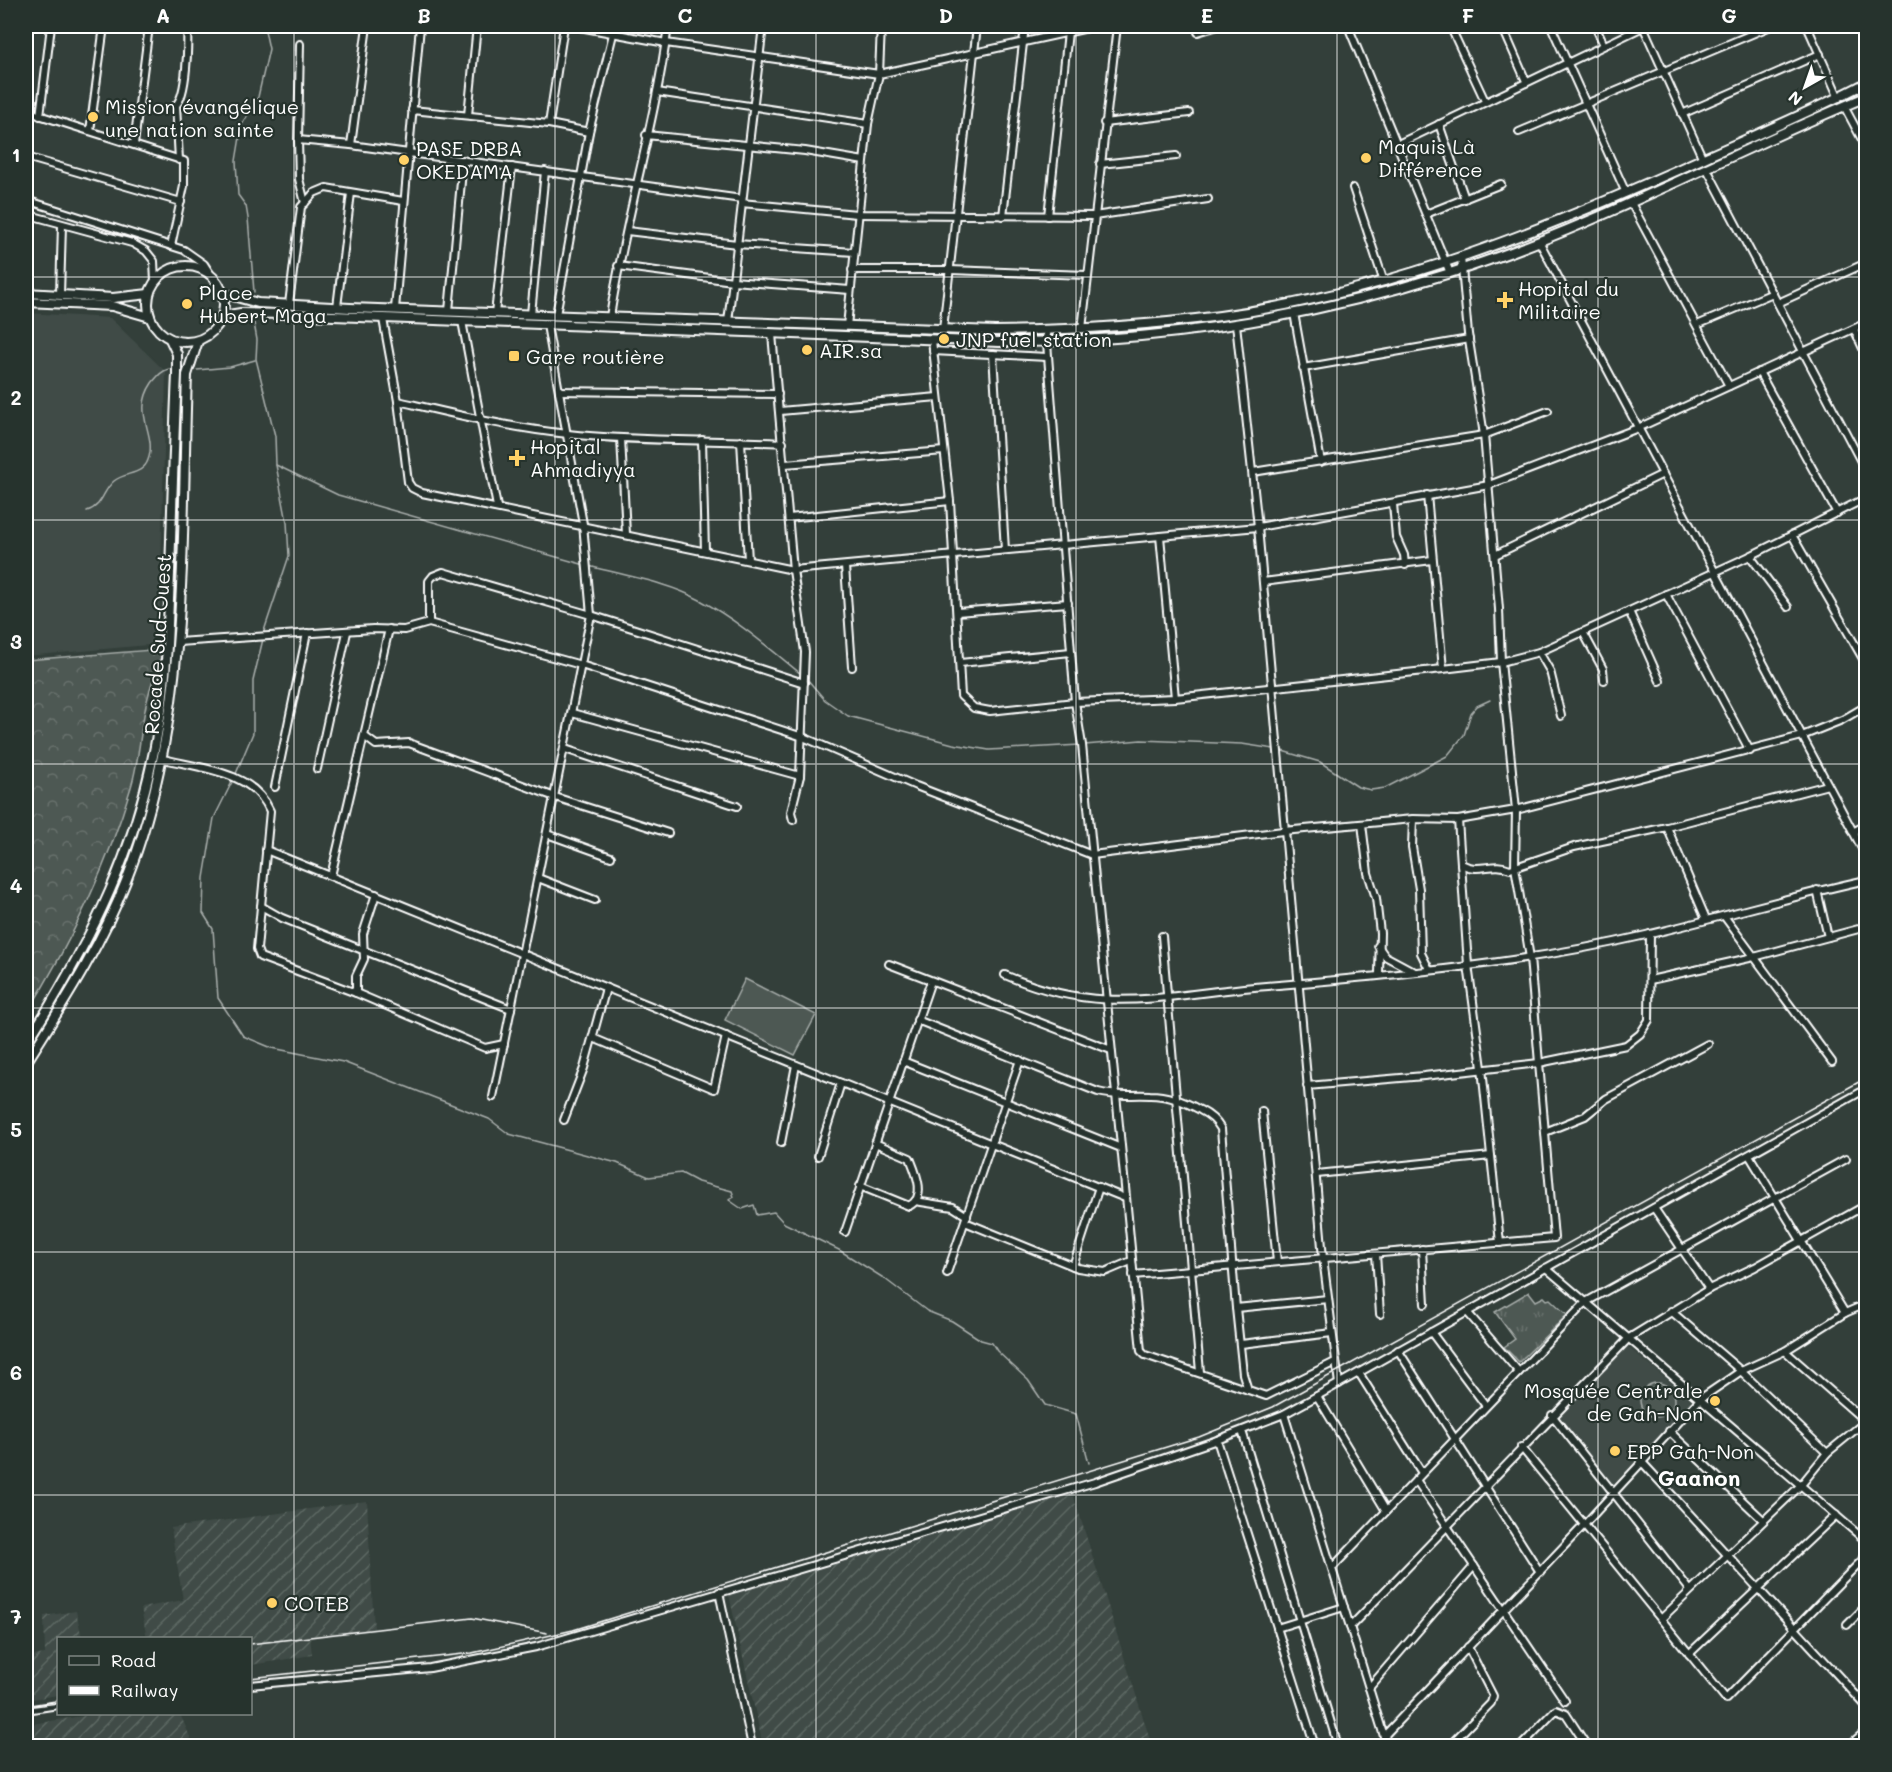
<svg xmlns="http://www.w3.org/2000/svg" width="1892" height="1772" font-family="Mali,sans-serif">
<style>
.built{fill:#404c47}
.industrial{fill:url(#industrial-furrows)}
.grass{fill:url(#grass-tufts);stroke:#a6aca9;stroke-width:1.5}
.forest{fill:url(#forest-crowns);stroke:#a6aca9;stroke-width:1.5}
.pitch{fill:#4d5853;stroke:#a6aca9;stroke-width:1.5}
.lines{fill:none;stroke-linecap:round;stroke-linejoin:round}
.stream{stroke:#abb0ae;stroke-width:1.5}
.minor-casing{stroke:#fff;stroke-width:10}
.major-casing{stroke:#fff;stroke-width:12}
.minor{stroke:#26332d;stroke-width:6}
.major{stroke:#26332d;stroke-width:8}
.rail{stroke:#fff;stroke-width:1.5}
.grid{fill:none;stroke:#fff;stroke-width:1.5;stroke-opacity:0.55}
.poi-dot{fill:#ffd166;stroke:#26332d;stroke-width:2}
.labels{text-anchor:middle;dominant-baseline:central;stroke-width:4.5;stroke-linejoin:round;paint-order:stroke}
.poi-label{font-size:20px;fill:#fff;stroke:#26332d;text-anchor:start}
.street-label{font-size:20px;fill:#fff;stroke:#26332d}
.quarter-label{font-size:22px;font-weight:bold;fill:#fff;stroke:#26332d}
.neatline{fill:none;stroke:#fff;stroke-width:2}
.grid-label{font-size:20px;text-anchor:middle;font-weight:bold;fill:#fff}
</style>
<defs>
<pattern id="industrial-furrows" width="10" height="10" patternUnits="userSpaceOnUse" patternTransform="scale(1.5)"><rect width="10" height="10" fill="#404c47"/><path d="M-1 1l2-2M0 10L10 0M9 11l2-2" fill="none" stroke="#5d6763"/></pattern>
<pattern id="grass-tufts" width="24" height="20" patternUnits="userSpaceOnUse" patternTransform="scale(1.5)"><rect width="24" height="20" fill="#4d5853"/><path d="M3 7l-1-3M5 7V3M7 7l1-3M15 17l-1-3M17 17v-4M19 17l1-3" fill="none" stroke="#68716d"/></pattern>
<pattern id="forest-crowns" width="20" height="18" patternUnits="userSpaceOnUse" patternTransform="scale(1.5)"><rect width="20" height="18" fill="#4d5853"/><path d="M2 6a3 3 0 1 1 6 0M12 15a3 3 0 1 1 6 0" fill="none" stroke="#68716d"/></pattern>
</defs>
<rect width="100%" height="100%" fill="#333f3a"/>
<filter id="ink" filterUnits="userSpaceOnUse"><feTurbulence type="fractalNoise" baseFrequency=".0167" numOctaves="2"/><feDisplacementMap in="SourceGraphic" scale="12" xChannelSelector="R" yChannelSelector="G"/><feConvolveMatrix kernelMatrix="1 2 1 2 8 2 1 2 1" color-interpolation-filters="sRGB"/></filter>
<g filter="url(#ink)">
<g class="built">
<polygon points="26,313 110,318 166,372 159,644 26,656"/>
<polygon points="1627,1346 1693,1401 1612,1486 1557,1415"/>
</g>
<g class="industrial">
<polygon points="1072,1491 1152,1746 763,1746 729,1595"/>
<polygon points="367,1501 374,1629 310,1636 312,1655 251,1665 250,1638 147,1638 141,1608 183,1600 171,1528"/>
<polygon points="76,1611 82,1638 58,1638 58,1695 26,1700 26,1657 45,1654 44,1616"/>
<polygon points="95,1714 180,1714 194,1746 26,1746 26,1725"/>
</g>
<polygon class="grass" points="1529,1292 1536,1301 1544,1297 1547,1300 1550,1299 1567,1315 1519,1362 1504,1347 1515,1339 1495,1312"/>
<path class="forest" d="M164,649C158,665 152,680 148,697C140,726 140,758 131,787C107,868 70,944 26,1015V660Z"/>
<g class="pitch">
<polygon points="745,979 816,1015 795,1055 725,1020"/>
<circle cx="1657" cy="1400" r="17"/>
</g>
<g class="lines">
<g class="stream">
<polyline points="254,292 248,218 246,206 238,195 236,161 242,125 258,97 269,49 264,26"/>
<polyline points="254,323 257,340 256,359 275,436 276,465 287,522 289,556 263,634"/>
<polyline points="197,370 230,367 255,360"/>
<polyline points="276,465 338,495 585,565"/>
<path d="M87,511C104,505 102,491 114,481C125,472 143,475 148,460C158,434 131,414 152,383C157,377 161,371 169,369"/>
<path d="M589,566C626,576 667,582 700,600C737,620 769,648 801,674"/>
<polyline points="807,679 825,700 848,716 953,744 989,750 1080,745"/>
<polyline points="1085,745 1141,740 1242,744 1274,749"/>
<polyline points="1279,750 1320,762 1358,787 1371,790 1385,788 1447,756 1464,735 1471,713 1477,706 1490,700"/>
<polyline points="235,776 253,733 253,681 263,639"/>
<polyline points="233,780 214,818 204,878 203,913 213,929 218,998 243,1036 272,1048 343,1062 489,1119 509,1134 617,1163 649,1177 681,1173 698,1182 732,1191 734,1197 729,1200 742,1209 754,1205 757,1215 774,1212 784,1223 839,1250 885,1279 927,1311 952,1321 981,1340 992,1343 997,1351 1028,1380 1045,1405 1076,1414 1089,1463"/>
</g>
<defs>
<g id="minor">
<polyline points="574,26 666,43 879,74 1097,26"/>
<polyline points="1348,26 1450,273"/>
<polyline points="1450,26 1485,101"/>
<polyline points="1502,26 1526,81"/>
<polyline points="1551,26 1626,193"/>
<polyline points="1595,26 1604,45"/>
<polyline points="1643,26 1703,159"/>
<polyline points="1807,26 1839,98"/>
<polyline points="1198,32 1218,26"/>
<polyline points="300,44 298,140 299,179 305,203"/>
<polyline points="657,92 868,124"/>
<polyline points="1845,108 1866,147"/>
<polyline points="412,110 549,124 589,132"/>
<polyline points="26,111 184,161 184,186 171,246"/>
<polyline points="1682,114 1820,54"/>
<polyline points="468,115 477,26"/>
<polyline points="40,116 51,26"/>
<polyline points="1104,123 1189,113"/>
<polyline points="549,124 564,26"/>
<polyline points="1439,124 1465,199"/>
<polyline points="90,131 104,26"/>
<polyline points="1519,132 1771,26"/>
<polyline points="646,135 805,151 864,161"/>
<polyline points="298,140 351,145 742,199"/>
<polyline points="134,144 149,26"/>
<polyline points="1398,144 1645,26"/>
<polyline points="351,145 367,26"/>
<polyline points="26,157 181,202"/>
<path d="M179,160L176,105C187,95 188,44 187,26"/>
<polyline points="1100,164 1176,156"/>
<polyline points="1707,169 1866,471"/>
<polyline points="1353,188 1384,282"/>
<polyline points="26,200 184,250 204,264 213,278"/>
<polyline points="741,203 857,214 1094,216 1208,199"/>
<polyline points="1631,203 1729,386"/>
<polyline points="26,214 132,243 146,251 154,261 155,282"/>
<polyline points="1426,214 1501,184"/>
<polyline points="1003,216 1025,26"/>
<polyline points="1048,216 1068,32"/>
<polyline points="627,231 737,244 854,252"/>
<polyline points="1539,241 1866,856"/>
<polyline points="618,266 733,281 850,290"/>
<polyline points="852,270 950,270 1087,275"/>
<polyline points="60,295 62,225"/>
<polyline points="1778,303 1866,263"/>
<polyline points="289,304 301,207 314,193 326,188 403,201"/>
<polyline points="337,307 351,193"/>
<polyline points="395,309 420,26"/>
<polyline points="449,311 463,160"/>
<polyline points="495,313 512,167"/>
<polyline points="1294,313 1321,462"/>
<polyline points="531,314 545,171"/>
<polyline points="556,315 589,132 613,34"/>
<path d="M610,317C625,219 655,124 668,26"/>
<polyline points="383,319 398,401 408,482 412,488 422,493 793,570 1258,527 1489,485 1638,428 1866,323"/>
<polyline points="462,321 497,507"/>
<polyline points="728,322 763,26"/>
<polyline points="1236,324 1258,527 1323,1258 1339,1384"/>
<polyline points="1697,325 1773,293"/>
<polyline points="847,326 868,124 879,74 881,26"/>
<polyline points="943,329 977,26"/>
<polyline points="1082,329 1117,26"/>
<polyline points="1854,329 1866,355"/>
<polyline points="1046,330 1075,702 1082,745 1141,1351 1145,1355 1266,1396 1335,1362"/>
<polyline points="772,334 793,570 805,652 800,776 791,812 793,820"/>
<polyline points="932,340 950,501 961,696 974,708 990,711 1075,702 1175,698 1443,669"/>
<polyline points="933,351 1047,357"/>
<polyline points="993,354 1005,550"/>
<polyline points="1303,368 1469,339"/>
<polyline points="1759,372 1837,513"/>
<polyline points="559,391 778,394"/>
<path d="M398,401C454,414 510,428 568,434C639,442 711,439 783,443"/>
<polyline points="780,411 938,397"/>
<polyline points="621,438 626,534"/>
<polyline points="702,440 705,551"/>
<polyline points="741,441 748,560"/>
<polyline points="785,464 944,451"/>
<polyline points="1253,472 1484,435 1548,411"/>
<polyline points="1427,495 1443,669 1501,662 1539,652 1750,556 1866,498"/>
<polyline points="1393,504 1396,537 1404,555 1405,565"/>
<polyline points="789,518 950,501"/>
<polyline points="1792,535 1866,664"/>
<polyline points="1160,536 1175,698"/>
<polyline points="1495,555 1663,474"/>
<polyline points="1750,556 1788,607"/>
<polyline points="845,566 852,667"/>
<polyline points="1263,582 1432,560"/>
<polyline points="1666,594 1750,751"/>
<polyline points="1629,611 1660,681"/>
<polyline points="957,612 1068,603"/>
<polyline points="429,623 429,581 433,576 443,572 591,615 804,683"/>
<polyline points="1583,632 1603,669 1604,680"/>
<polyline points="178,642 373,629 404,630 429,623 581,665 803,737 916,786 1092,855 1283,831 1413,819 1458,820 1516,810 1802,736 1842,720 1866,706"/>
<polyline points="1539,652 1550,671 1561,716"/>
<polyline points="960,663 1071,652"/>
<polyline points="572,713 800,776"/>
<polyline points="364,736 376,745 409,743 555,797 668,833"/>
<polyline points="565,749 737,806"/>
<path d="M163,759C200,768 253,771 270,811L257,949L260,957L356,993L485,1048L504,1044"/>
<polyline points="317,769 347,632"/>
<polyline points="275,787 307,633"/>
<polyline points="1413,819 1412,847 1419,889 1421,953 1429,969"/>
<polyline points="1458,820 1468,965 1482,1068 1500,1243"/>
<polyline points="1362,824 1368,873 1376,898 1380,933 1379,974"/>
<polyline points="1667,827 1706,919"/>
<polyline points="1853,832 1866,825"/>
<polyline points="547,834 611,857"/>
<polyline points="266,850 1125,1198"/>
<path d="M1461,864C1480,874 1492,861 1510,869L1574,847L1667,827L1828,785"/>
<polyline points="331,876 389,629"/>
<polyline points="538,878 595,900"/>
<polyline points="1817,890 1828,937"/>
<polyline points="261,906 282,918 511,1009"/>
<polyline points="1724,916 1832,1062"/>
<polyline points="1162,936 1200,1372"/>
<polyline points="1378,946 1385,956 1413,971"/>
<polyline points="889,964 1111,1050"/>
<path d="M1005,975C1100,1016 1157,996 1254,987C1385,976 1518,965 1646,935C1720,918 1792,896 1866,880"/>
<polyline points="1650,980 1754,957 1866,927"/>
<polyline points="356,993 356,976 364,959 363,934 376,894"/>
<path d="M917,1020L1098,1092C1116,1097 1131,1094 1150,1095C1168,1095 1184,1101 1200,1110C1208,1114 1216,1120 1221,1129L1236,1308L1243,1374L1248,1390"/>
<polyline points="593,1038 714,1089 726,1036"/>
<polyline points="903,1061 1121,1148"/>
<polyline points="1307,1086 1424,1076 1539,1063 1626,1045 1640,1034 1649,1020 1650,934"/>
<polyline points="493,1097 591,615 583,524 547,325"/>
<polyline points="1262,1111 1277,1262"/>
<polyline points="564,1120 584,1068 606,988"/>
<polyline points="1545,1132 1585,1116 1606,1099 1708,1044"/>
<polyline points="781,1143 796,1065"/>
<polyline points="1749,1155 1845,1313"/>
<polyline points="818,1156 841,1083"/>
<polyline points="1317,1174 1491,1156"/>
<path d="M860,1186L909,1206C927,1197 916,1173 910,1158L875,1143"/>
<polyline points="915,1201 953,1207 967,1216"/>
<polyline points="1654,1208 1709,1289"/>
<polyline points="965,1222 1078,1268 1105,1272 1131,1261"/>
<polyline points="845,1232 931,981"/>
<polyline points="1422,1249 1425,1304"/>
<polyline points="1376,1254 1380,1314"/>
<polyline points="1073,1266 1099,1187"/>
<polyline points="1546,1268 1866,1541"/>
<polyline points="947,1273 1020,1060"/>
<polyline points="1133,1275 1554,1238 1530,958 1515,867 1516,810 1501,662 1499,609 1484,435 1468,334 1461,257"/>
<polyline points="1236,1308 1328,1299"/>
<polyline points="1671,1311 1741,1371 1827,1453"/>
<polyline points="1467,1312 1519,1372"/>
<polyline points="1431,1332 1486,1406"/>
<polyline points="1241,1344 1332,1333"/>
<polyline points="1398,1350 1540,1572"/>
<polyline points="1785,1351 1866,1422"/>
<polyline points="1359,1373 1422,1473"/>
<polyline points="1317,1396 1386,1511"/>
<polyline points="1284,1414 1387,1746"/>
<polyline points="1552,1415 1690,1590"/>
<polyline points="1669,1431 1763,1520"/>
<polyline points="1243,1434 1338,1746"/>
<polyline points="1217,1440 1315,1746"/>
<polyline points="1521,1447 1726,1699 1866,1556"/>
<polyline points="1641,1461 1866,1706"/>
<polyline points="1416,1480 1565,1701"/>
<polyline points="1332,1568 1586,1302 1846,1159"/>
<polyline points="719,1592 752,1746"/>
<polyline points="1661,1619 1801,1485 1827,1453 1866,1421"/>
<polyline points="1847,1625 1866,1606"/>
<polyline points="1350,1627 1629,1338 1709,1289 1755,1267 1866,1205"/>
<polyline points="1277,1628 1344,1607"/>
<polyline points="1689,1654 1836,1515"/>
<polyline points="250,1685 430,1668 536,1647 1095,1482 1217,1440 1284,1414 1317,1396 1866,1089"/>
<polyline points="1369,1688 1474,1566"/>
<polyline points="26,1710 58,1705"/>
<polyline points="1384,1736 1584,1525 1700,1399 1741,1371 1785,1351 1845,1313 1866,1304"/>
<polyline points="1449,1746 1491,1703 1493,1696 1468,1647"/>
<polyline points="1521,1746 1556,1710 1566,1714 1587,1746"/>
<polyline points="1848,1746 1866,1731"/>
</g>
<g id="major">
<circle cx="186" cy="304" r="38"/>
<polyline points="26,293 113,298 149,294"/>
<path d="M222,293L258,303L350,308L995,331C1070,330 1145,326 1220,316C1389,293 1549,228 1704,158C1758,134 1813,111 1866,83"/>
<polyline points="26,302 112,306 150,317"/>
<path d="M222,316L241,313L283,314L999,342C1151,343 1305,319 1450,273C1594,228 1727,154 1866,97"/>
<path d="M26,1044C92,940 139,847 159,724C167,675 168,624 170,574C172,508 174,441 177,374V354L170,339"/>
<path d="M26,1063C63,1004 101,946 126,881C190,720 181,545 187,375L198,341"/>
</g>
</defs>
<use href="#minor" class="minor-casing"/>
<use href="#major" class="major-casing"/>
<use href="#minor" class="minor"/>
<use href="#major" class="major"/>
<g class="rail">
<polyline points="250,1644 472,1618 547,1633"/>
<polyline points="250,1678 472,1653 573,1630 1199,1437 1273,1407 1866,1078"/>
<polyline points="26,1707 58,1703"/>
</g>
</g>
</g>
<path class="grid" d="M294,26V1746M555,26V1746M816,26V1746M1076,26V1746M1337,26V1746M1598,26V1746M26,277H1866M26,520H1866M26,764H1866M26,1008H1866M26,1252H1866M26,1495H1866"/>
<g class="poi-dot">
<circle cx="93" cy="117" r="6"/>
<circle cx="1366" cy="158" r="6"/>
<circle cx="404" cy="160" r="6"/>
<path d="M1502 291h6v6h6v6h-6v6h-6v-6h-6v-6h6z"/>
<circle cx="187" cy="304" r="6"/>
<circle cx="944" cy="339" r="6"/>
<circle cx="807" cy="350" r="6"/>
<rect x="508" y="350" width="12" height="12" rx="3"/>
<path d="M514 449h6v6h6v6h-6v6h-6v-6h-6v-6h6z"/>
<circle cx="1715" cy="1401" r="6"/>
<circle cx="1615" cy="1451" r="6"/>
<circle cx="272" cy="1603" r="6"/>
</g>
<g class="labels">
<g class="poi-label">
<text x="105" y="106">Mission évangélique<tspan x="105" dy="23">une nation sainte</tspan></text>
<text x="1378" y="146">Maquis Là<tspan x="1378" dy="23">Différence</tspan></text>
<text x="416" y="148">PASE DRBA<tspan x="416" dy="23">OKEDAMA</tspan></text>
<text x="1518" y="288">Hopital du<tspan x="1518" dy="23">Militaire</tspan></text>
<text x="199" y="292">Place<tspan x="199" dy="23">Hubert Maga</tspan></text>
<text x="956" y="339">JNP fuel station</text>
<text x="819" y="350">AIR.sa</text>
<text x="526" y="356">Gare routière</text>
<text x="530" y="446">Hopital<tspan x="530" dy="23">Ahmadiyya</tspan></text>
<text x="1703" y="1390" text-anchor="end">Mosquée Centrale<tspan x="1703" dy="23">de Gah-Non</tspan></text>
<text x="1627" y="1451">EPP Gah-Non</text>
<text x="284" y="1603">COTEB</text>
</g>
<g class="street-label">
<text transform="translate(157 644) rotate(-86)">Rocade Sud-Ouest</text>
</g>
<g class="quarter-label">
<text x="1699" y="1477">Gaanon</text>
</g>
</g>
<rect width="1892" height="1772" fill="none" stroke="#26332d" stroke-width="66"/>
<rect x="57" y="1637" width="195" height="78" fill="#26332d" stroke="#7d8581" stroke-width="1.5"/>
<rect x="69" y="1656" width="30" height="9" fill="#26332d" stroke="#7d8581" stroke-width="1.5"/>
<text x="111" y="1667" font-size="18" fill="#ffffff">Road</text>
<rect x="69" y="1686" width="30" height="9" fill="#ffffff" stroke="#7d8581" stroke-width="1.5"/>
<text x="111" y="1697" font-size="18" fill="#ffffff">Railway</text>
<g transform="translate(1805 87) rotate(220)" stroke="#26332d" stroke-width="4.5" paint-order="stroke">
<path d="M0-4.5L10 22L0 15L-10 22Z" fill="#ffffff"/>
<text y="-9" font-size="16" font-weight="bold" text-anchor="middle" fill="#ffffff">N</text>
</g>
<rect x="33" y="33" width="1826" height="1706" class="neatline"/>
<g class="grid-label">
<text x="163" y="23">A</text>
<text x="424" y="23">B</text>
<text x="685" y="23">C</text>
<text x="946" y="23">D</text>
<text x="1207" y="23">E</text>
<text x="1468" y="23">F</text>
<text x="1729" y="23">G</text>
<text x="16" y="162">1</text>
<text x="16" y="405">2</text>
<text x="16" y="649">3</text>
<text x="16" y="893">4</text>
<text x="16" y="1137">5</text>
<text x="16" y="1380">6</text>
<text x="16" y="1624">7</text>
</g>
</svg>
